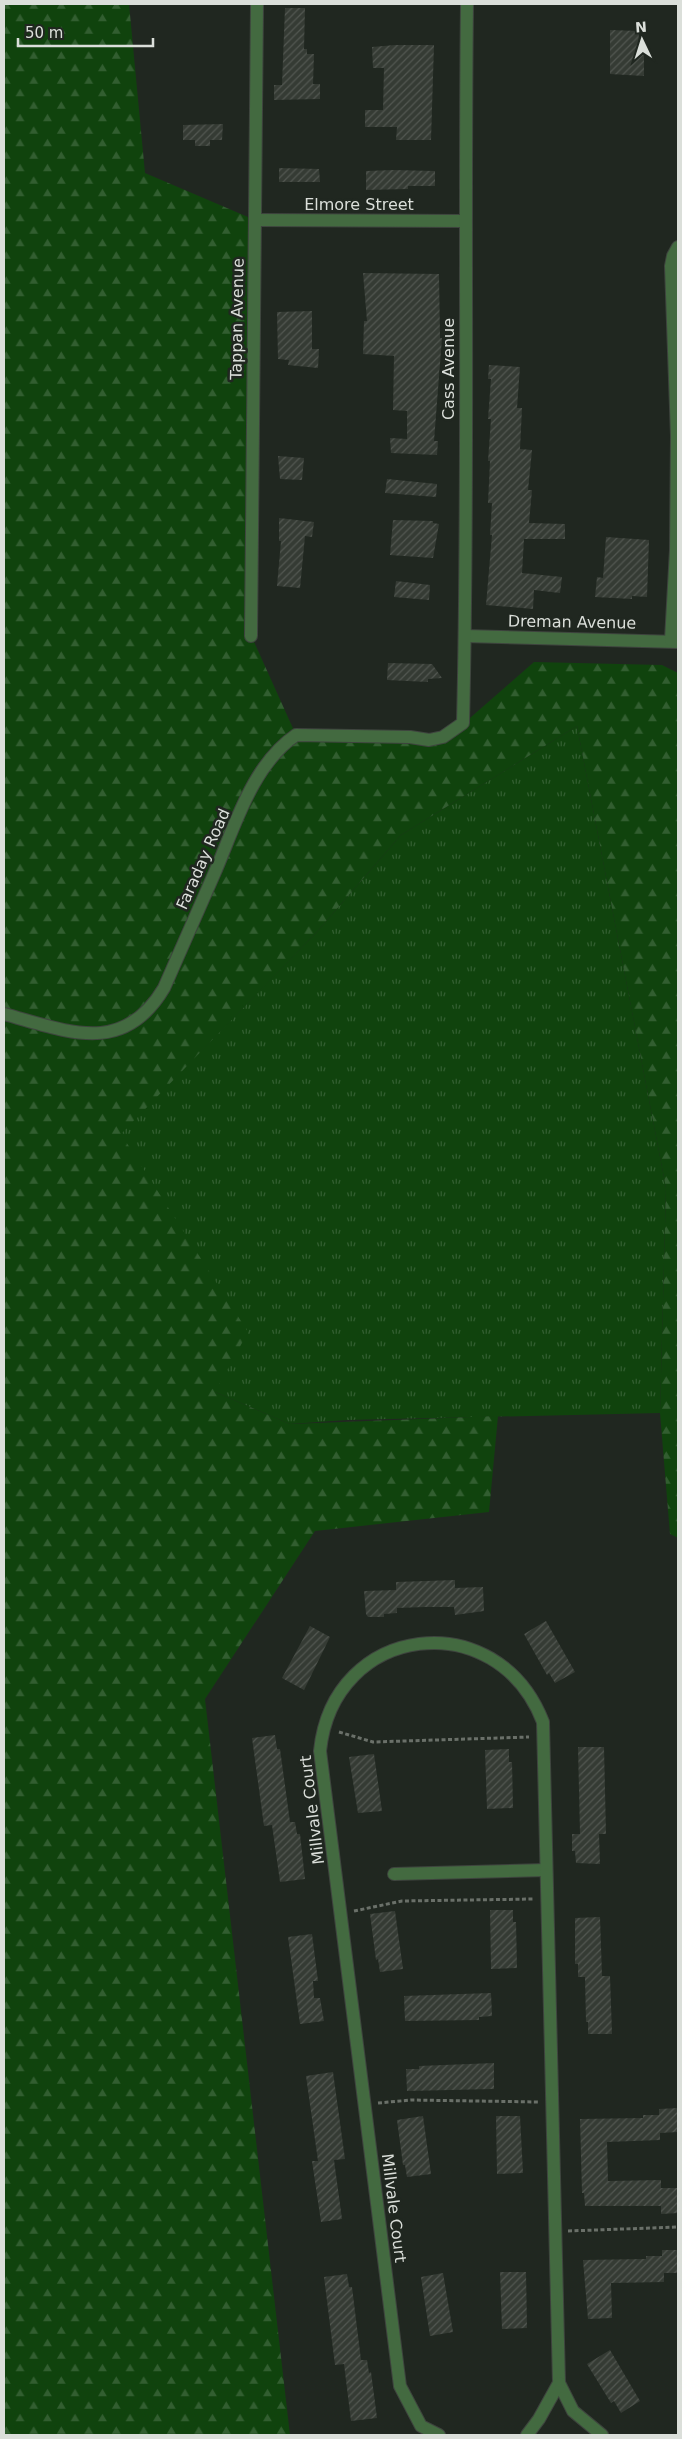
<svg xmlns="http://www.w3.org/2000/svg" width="682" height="2439" font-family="'DejaVu Sans',sans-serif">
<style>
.grass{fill:url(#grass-tufts)}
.forest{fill:url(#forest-firs)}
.building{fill:url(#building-hatch)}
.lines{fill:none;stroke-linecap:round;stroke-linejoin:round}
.minor-casing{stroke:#3e443e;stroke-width:14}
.path{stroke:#6a7069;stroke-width:3;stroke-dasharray:4 2.5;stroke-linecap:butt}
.minor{stroke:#436a40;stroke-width:12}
.labels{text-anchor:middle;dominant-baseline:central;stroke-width:5;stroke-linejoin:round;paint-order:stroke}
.street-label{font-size:16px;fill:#dbdfda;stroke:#202720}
</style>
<defs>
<pattern id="grass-tufts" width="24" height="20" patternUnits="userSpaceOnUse" patternTransform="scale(1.25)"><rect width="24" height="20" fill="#10430d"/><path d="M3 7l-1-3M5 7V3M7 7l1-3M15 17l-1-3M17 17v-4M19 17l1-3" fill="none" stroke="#325e30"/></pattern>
<pattern id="forest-firs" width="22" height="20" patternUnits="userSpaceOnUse" patternTransform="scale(1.25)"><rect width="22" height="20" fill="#10430d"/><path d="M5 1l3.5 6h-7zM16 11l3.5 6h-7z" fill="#325e30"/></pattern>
<pattern id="building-hatch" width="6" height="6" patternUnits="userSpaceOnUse" patternTransform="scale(1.25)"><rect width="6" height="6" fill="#353b34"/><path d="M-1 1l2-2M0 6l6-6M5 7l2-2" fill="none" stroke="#525751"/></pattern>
</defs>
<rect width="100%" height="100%" fill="#202720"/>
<polygon class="grass" points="577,726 666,1188 660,1413 347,1420 290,1424 215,1392 120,1134 315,934 401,835"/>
<polygon class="forest" points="4,4 129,4 145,173 255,220 251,635 296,735 410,737 455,731 534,662 662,665 678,673 678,1538 670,1534 660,1413 666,1188 577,726 401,835 315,934 121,1134 248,1332 215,1392 290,1424 498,1416 489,1512 315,1531 205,1699 290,2435 4,2435"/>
<g class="building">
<polygon points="285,8 305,8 304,49 307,49 307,54 314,54 313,84 320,84 320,99 274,100 274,85 282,85"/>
<polygon points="610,30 639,31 638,51 644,52 644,76 610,74"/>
<polygon points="395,45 434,45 431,140 396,140 397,127 365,127 365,110 383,110 384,68 373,68 372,47"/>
<polygon points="223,124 222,140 210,140 210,146 195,146 195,140 183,140 183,125"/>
<polygon points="279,168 319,169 320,182 279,182"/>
<polygon points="393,170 435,171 435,186 408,186 408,189 366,190 366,171"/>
<polygon points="363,273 439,274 440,338 442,338 434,441 438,441 437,455 391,453 390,438 407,439 407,411 393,410 394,356 363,354 364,321 367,321"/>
<polygon points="312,311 312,349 319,349 318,368 288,365 289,360 278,359 277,312"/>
<polygon points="489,365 520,367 517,408 522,408 520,449 532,450 528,490 532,490 529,523 565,524 565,539 524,539 522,573 562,577 560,593 534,590 533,609 486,605 492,535 490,535 492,503 488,503 490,461 488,461 491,419 488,419 491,379 488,379"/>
<polygon points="278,456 304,458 302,480 280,479"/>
<polygon points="387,479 437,484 436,497 385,493"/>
<polygon points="279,518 314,522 312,537 305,536 300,588 277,586 281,541 279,541"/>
<polygon points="393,520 433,521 433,523 439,524 433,558 390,555"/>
<polygon points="606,537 649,540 647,597 632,596 632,599 595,597 597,577 603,578"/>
<polygon points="396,581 430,585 429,600 394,597"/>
<polygon points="388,663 432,664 442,678 428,679 428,682 387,680"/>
<polygon points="455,1580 455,1588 483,1587 484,1611 455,1615 454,1607 425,1607 397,1608 397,1613 384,1614 384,1617 368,1617 366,1614 364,1591 396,1590 396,1582"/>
<polygon points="546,1621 575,1672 555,1683 549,1673 547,1675 524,1634"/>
<polygon points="310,1626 330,1637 304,1690 282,1678"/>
<polygon points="275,1735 277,1749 280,1749 290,1822 295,1822 297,1834 300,1834 305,1879 280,1882 272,1825 264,1826 252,1738"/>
<polygon points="578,1747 604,1747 606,1834 599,1834 600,1864 576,1863 575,1851 572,1851 572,1834 580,1834"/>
<polygon points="509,1749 509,1762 512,1762 513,1808 487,1809 485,1750"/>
<polygon points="374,1754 382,1811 358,1813 349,1757"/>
<polygon points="490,1910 513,1910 513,1922 516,1922 517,1968 491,1969"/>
<polygon points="395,1911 403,1969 380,1972 378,1959 376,1960 370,1914"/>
<polygon points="600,1917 602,1976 610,1976 612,2034 588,2034 588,2022 586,2022 585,1977 578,1977 578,1964 575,1964 575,1918"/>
<polygon points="312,1934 318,1981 313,1981 314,1998 320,1998 324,2021 300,2024 288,1937"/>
<polygon points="491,1993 492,2016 479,2017 479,2020 405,2021 404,1996"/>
<polygon points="494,2063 494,2089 407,2091 406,2069 419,2069 419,2066"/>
<polygon points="333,2072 345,2159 334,2160 342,2219 321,2222 312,2161 318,2161 306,2076"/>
<polygon points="678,2108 678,2132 660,2133 660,2140 607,2142 608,2181 661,2180 661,2188 678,2188 678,2213 661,2214 661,2206 585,2206 584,2193 582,2193 580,2119 643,2118 643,2115 659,2115 659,2109"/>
<polygon points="423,2116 431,2174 407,2177 405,2165 403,2165 397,2120"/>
<polygon points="496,2116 520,2116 523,2173 497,2174"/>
<polygon points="662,2250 678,2250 678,2273 664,2273 664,2282 611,2283 612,2318 588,2319 583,2260 646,2259 646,2256 662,2256"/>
<polygon points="500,2272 526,2272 527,2328 502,2329"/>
<polygon points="443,2273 453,2332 430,2336 421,2277"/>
<polygon points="347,2274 349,2287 352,2287 361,2360 367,2360 369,2373 371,2372 377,2418 351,2421 344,2364 335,2365 324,2277"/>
<polygon points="610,2350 640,2401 621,2413 614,2401 611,2403 587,2364"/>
</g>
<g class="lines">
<defs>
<g id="minor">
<polyline points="255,220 464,221"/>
<polyline points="251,636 257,4"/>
<polyline points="465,636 678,642"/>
<polyline points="671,640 676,550 677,436 671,266 673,256 678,247"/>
<path d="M4,1014C67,1031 123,1057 164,988C181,949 198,910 215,872C235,826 252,765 296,735L410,737L429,740L443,737L463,723C469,483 464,243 467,4"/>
<polyline points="394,1874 546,1870"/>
<path d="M439,2435L421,2426L400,2386L320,1751C333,1623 497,1603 543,1722L559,2383L573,2411L602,2435"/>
<polyline points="527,2435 539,2419 559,2383"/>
</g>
</defs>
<use href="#minor" class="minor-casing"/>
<g class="path">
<polyline points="339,1732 373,1742 529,1737"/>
<polyline points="354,1911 402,1901 534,1899"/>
<polyline points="378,2103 411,2100 539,2102"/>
<polyline points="568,2231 678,2227"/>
</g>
<use href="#minor" class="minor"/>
</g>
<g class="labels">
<g class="street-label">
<text x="359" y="204">Elmore Street</text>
<text transform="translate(237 319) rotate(-89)">Tappan Avenue</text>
<text transform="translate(448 369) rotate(-90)">Cass Avenue</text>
<text transform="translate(572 622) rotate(1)">Dreman Avenue</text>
<text transform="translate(203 859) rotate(-66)">Faraday Road</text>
<text transform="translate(312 1810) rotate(-97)">Millvale Court</text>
<text transform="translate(394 2208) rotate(83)">Millvale Court</text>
</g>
</g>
<rect width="682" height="2439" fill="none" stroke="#dbdfda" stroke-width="10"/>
<g transform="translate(642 40) rotate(356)" stroke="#202720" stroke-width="4" paint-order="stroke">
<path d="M0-4L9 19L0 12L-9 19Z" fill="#dbdfda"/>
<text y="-8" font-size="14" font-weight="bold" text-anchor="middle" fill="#dbdfda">N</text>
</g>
<path d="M18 38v8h135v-8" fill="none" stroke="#dbdfda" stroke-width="2.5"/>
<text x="25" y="38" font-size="15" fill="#dbdfda" stroke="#202720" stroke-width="4" paint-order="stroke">50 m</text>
</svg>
